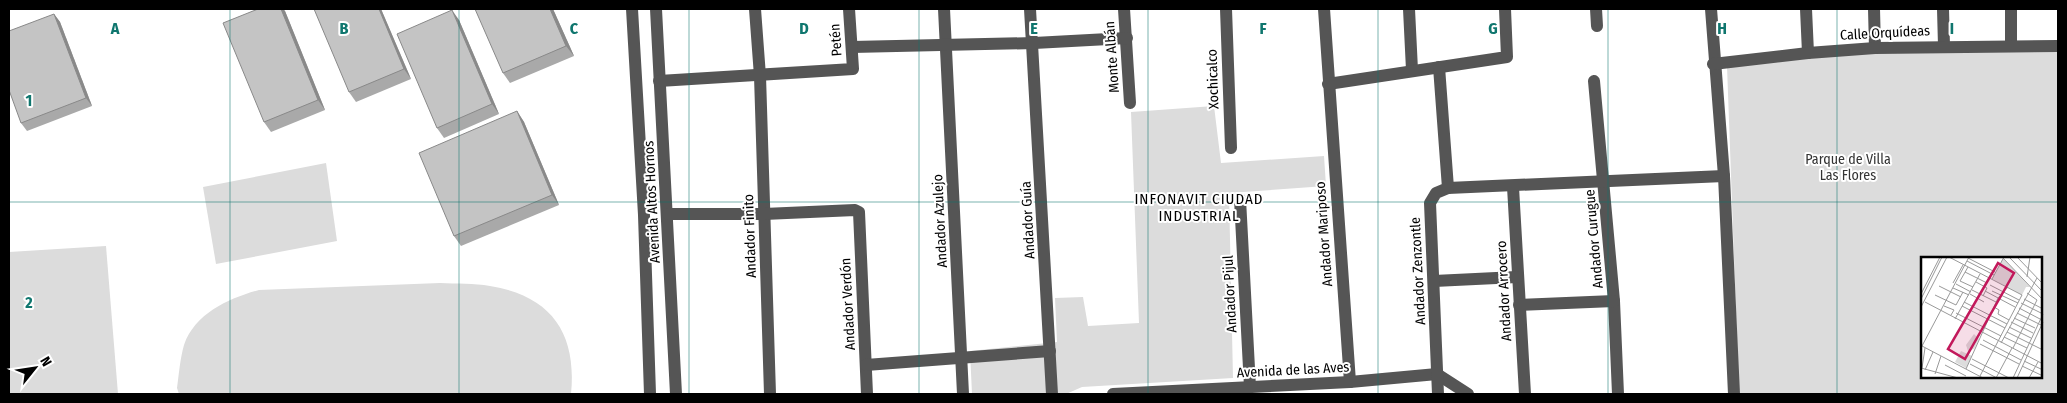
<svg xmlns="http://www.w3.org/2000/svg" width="2067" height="403" font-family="'Fira Sans Condensed',sans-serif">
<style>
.park{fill:#dcdcdc;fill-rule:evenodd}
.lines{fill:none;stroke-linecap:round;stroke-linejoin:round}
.minor{stroke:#555;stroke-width:12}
.wall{fill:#a9a9a9}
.shaded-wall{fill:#898989}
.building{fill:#c4c4c4;stroke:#898989}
.grid{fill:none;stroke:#0f766e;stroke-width:1;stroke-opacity:0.55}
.labels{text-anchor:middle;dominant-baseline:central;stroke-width:4;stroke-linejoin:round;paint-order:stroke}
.street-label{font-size:14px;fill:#000;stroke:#fff}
.park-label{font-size:14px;fill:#333;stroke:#fff}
.neighbourhood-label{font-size:15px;letter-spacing:1px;fill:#000;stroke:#fff}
.inset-road{fill:none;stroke:#999;stroke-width:1}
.view{fill:#c2185b;fill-opacity:0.15;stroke:#c2185b;stroke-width:2.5}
.inset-edge{fill:none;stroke:#000;stroke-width:2.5}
.grid-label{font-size:16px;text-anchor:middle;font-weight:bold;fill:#0f766e;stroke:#fff;stroke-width:4;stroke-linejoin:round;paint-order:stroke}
</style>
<rect width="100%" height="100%" fill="#fff"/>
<g class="park">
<path d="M2058,46V394H1739L1727,66L1808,53ZM1922,258H2041V377H1922Z"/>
<polygon points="1214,106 1221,163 1324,156 1326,186 1229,193 1233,378 1082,387 1066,394 972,394 970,351 1057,342 1055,298 1083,297 1088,326 1139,323 1131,112"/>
<polygon points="326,163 337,241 216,264 203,187"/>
<polygon points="106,246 118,394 9,394 9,252"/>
<path d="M440,283C457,284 474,283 490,286C552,296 577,334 571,394H179L177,388C179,374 180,359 184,345C195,313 230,298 259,290Z"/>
</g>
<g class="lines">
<g class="minor">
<polyline points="632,9 644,215 650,394"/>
<polyline points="656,9 676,394"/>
<polyline points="755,9 760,76 770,394"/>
<polyline points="944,9 963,394"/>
<polyline points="1030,9 1052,394"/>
<polyline points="1124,9 1130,103"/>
<polyline points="1226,9 1231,148"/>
<polyline points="1324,9 1350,382"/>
<polyline points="1409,9 1412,70"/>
<polyline points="1596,9 1597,26"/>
<polyline points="1711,9 1724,176 1734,394"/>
<polyline points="1806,9 1808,53"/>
<polyline points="1874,9 1875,48"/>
<polyline points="1943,9 1944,46"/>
<polyline points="2011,9 2011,45"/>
<polyline points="852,47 1034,43 1127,38"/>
<polyline points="1713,64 1808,53 1875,48 2058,46"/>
<polyline points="659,81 853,69 849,9"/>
<polyline points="1594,81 1614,301 1618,394"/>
<polyline points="1328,84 1507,57 1505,9"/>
<polyline points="1513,187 1525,394"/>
<polyline points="1448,188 1724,176"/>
<polyline points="1240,199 1250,387"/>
<polyline points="668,214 764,214 855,210 859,212 867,394"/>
<polyline points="1434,281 1517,277"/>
<polyline points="1519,305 1614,301"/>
<polyline points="866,365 1050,351"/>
<polyline points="1113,394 1350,382 1437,374 1468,394"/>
<polyline points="1438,394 1430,203 1436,193 1448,188 1439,67"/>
</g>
</g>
<g class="wall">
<polygon points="258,9 283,9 285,11 325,110 271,132 264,122"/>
<polygon points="381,9 411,79 356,102 349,92"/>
<polygon points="553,9 574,56 510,83 503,73"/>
<polygon points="54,14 60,22 92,106 27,131 21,123"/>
<polygon points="459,20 499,114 444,138 437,128"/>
<polygon points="517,111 524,122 559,205 461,246 454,236"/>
</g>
<g class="shaded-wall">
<polygon points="281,9 283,9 285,11 325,110 318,100"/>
<polygon points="379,9 381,9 411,79 404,69"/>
<polygon points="550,9 553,9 574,56 566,46"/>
<polygon points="452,10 459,20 499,114 492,104"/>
<polygon points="54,14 60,22 92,106 86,98"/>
<polygon points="517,111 524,122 559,205 552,195"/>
</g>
<g class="building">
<polygon points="258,9 281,9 318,100 264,122 223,23"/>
<polygon points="314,9 379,9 404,69 349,92"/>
<polygon points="475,9 550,9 566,46 503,73"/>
<polygon points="452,10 492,104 437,128 397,34"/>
<polygon points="54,14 86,98 21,123 9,90 9,31"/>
<polygon points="517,111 552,195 454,236 419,153"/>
</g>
<path class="grid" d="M230,9V394M459,9V394M689,9V394M919,9V394M1148,9V394M1378,9V394M1608,9V394M1837,9V394M9,202H2058"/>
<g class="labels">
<g class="street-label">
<text transform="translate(1885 33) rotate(-3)">Calle Orquídeas</text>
<text transform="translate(836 40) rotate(-94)">Petén</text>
<text transform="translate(1112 57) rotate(-94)">Monte Albán</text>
<text transform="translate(1213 79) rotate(-92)">Xochicalco</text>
<text transform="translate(652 202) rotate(-93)">Avenida Altos Hornos</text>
<text transform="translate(1028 220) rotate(-93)">Andador Guía</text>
<text transform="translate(940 221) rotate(-93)">Andador Azulejo</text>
<text transform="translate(1324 234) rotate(-94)">Andador Mariposo</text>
<text transform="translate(750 236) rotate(-92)">Andador Finito</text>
<text transform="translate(1594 239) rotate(-95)">Andador Curugue</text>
<text transform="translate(1418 271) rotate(-93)">Andador Zenzontle</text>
<text transform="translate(1504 291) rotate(-93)">Andador Arrocero</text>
<text transform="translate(1230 294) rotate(-93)">Andador Pijul</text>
<text transform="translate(848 304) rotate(-93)">Andador Verdón</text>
<text transform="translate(1293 370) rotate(-3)">Avenida de las Aves</text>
</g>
<g class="park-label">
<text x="1848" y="159">Parque de Villa<tspan x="1848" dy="16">Las Flores</tspan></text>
</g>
<g class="neighbourhood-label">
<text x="1199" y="199">INFONAVIT CIUDAD<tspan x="1199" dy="17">INDUSTRIAL</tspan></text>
</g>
</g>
<g transform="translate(1921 257)">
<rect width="121" height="121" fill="#fff"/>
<path d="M82,1L109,30H105L101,38L71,22ZM53,77L58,82L53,92L47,94L45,88ZM40,94L51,99L45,111L34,105Z" fill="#dcdcdc"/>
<path class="inset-road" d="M28,0L101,38L59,119M88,0L122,35M96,0L122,27M47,1L74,15M82,1L122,43M46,4L73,18M47,10L39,24L52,30M44,15L66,26M106,20L109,0M71,22L83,0M55,25L66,31L62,39M32,26L42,8M35,27L50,35M69,28L98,43M18,29L40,40M32,31L48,38M51,33L75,45M64,34L94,50M71,34L97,46M0,37L19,0M49,37L63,45M14,38L35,48L42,35M0,42L21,0M103,42L122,52M4,45L122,107M43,45L86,67M23,49L33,53L30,58M41,49L84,71M0,50L26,0M73,50L78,53L77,57L88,63M98,51L119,62M35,56L80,79M96,56L122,69M93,61L114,71M34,62L59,17M90,65L112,76M88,70L110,81M86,75L122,93M83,80L106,91M62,83L100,103M80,86L116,21M59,87L98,107M1,89L48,0M1,89L62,121M92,91L116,43L106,36M51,102L88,121M103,104L122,113M49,107L76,121M24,108L45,119M101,109L122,119M0,111L37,121M1,111L4,91M45,112L77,41L87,30M4,113L12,95M14,117L20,99M75,121L91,91M92,121L122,57L100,46M96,121L122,65M108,121L117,105"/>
<path class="view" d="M77,6L93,16L44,102L27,92Z"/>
<rect width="121" height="121" class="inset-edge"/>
</g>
<g class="grid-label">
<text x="115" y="34">A</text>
<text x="344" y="34">B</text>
<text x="574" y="34">C</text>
<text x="804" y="34">D</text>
<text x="1034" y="34">E</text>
<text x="1263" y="34">F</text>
<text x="1493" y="34">G</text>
<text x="1722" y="34">H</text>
<text x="1952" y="34">I</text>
<text x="29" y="106">1</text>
<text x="29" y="308">2</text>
</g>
<rect width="2067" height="403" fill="none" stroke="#000000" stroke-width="20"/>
<g transform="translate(35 368) rotate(60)" stroke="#ffffff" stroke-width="4" paint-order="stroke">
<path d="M0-4L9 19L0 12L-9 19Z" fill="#000000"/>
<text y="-8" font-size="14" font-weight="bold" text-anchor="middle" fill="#000000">N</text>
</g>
</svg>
